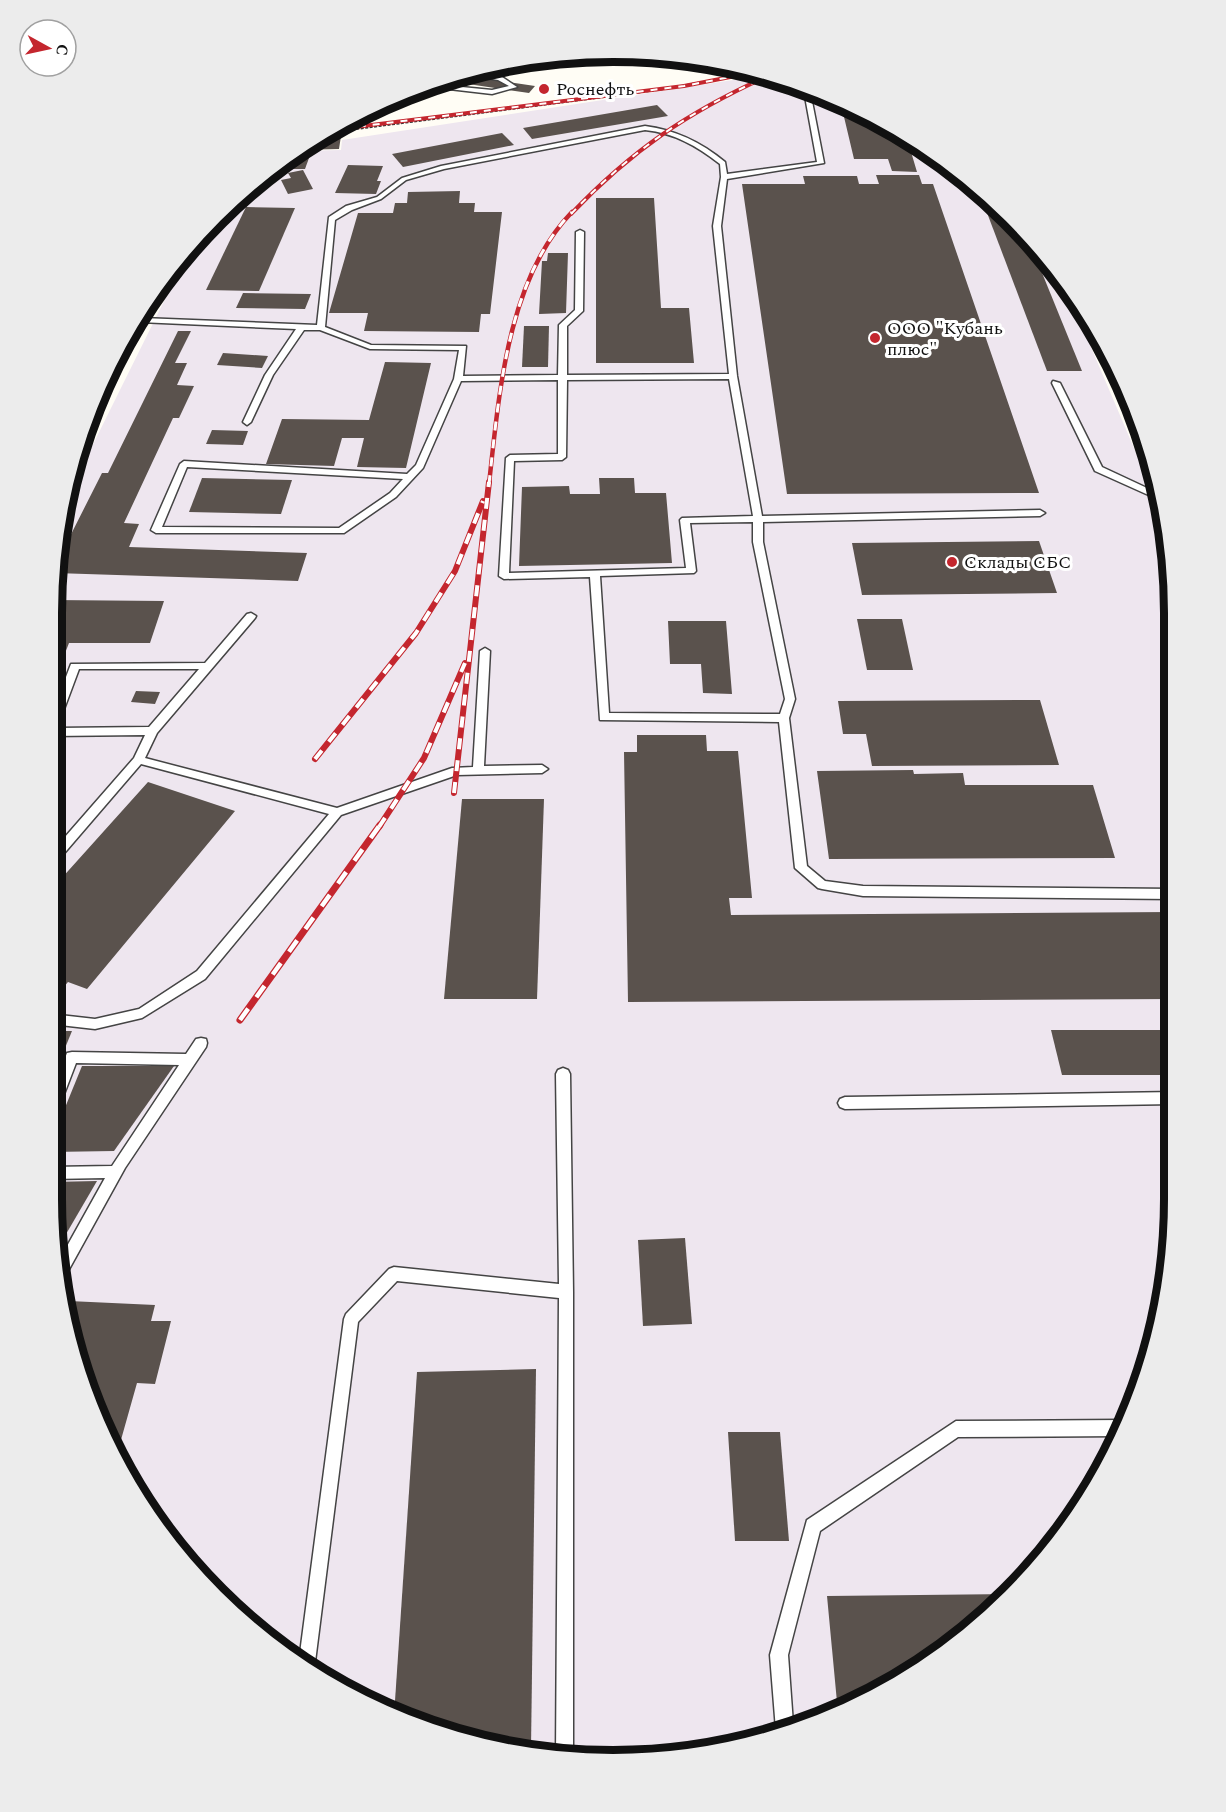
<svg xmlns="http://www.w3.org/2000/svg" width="1226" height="1812" font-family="Spectral,serif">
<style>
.industrial{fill:#eee6ef}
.building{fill:#5a524d}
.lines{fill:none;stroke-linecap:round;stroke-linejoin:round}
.service-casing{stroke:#444;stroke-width:3}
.path{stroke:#333;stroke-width:2;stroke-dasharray:3 1.5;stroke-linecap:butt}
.service{fill:#fff;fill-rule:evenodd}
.rail-far3-casing{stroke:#c4262e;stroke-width:4}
.rail-far2-casing{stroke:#c4262e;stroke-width:4.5}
.rail-far1-casing{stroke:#c4262e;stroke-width:6}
.rail-casing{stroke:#c4262e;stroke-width:7}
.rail-far3{stroke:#fff;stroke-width:2;stroke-dasharray:7;stroke-linecap:butt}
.rail-far2{stroke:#fff;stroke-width:3;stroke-dasharray:9;stroke-linecap:butt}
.rail-far1{stroke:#fff;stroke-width:4;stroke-dasharray:11;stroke-linecap:butt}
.rail{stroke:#fff;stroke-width:4.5;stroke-dasharray:14;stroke-linecap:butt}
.poi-dot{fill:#c4262e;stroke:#fff;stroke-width:2}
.labels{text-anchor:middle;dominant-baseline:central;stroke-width:6;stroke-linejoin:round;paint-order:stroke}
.far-poi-label{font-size:18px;fill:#111;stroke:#fff;text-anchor:start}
.rim{fill:none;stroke:#111;stroke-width:8}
</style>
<rect width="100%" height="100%" fill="#fffdf5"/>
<polygon class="industrial" points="765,75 828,94 925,146 1010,215 1061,277 1166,523 1175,613 1175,1199 1164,1308 1117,1448 1011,1596 894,1686 723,1750 576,1760 398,1718 271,1645 146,1512 81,1379 51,1199 51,613 61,509 171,287 238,197 294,151 341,150 342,140"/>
<g class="building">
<polygon points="475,77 535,86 529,93 468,84"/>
<polygon points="786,81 798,85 782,88 775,84"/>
<polygon points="840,100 906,135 917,172 892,171 888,159 854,159"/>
<polygon points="657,105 668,116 532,139 523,128"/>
<polygon points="502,133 514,145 403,167 392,154"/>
<polygon points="341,136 339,149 296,150 314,139"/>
<polygon points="286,158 309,158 305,169 272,169"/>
<polygon points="348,165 383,166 377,181 381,181 376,194 335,193"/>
<polygon points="303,170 313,189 288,194 281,180 291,178 288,173"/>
<polygon points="876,175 919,175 922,184 933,184 1039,493 787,494 742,184 805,184 803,176 857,176 859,184 879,184"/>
<polygon points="978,189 1010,215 1027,236 1082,371 1047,371"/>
<polygon points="460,191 459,203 475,203 474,212 502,212 490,314 481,314 479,332 364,331 368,313 329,313 358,213 393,213 395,203 407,203 408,192"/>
<polygon points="596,198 654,198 661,308 689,308 694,363 596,363"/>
<polygon points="246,207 295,208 259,291 206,290"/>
<polygon points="548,253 568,253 566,313 539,314 542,261 547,261"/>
<polygon points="243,293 311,294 305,309 236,308"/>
<polygon points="524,326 549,326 548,367 522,367"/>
<polygon points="178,331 191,331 175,363 187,363 177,385 194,386 179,418 173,418 124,523 139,524 129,547 307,553 298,581 55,573 56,564 102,473 108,473"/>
<polygon points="223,353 268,356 262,368 217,365"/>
<polygon points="385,362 431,363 406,468 357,467 364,438 342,438 334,466 266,464 282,419 369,420"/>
<polygon points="212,430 248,431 243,445 206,444"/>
<polygon points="202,478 292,480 281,514 189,512"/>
<polygon points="599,478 634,478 635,493 666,493 672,563 519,566 522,487 569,486 570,494 600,494"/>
<polygon points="1039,541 1057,593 862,595 852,543"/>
<polygon points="52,600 164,601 150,643 69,643 51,689"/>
<polygon points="857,619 902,619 913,670 867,670"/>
<polygon points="668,621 726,621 732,694 703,693 701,664 670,664"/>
<polygon points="136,691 160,692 155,704 131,702"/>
<polygon points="1040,700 1059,765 872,766 866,734 843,734 838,701"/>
<polygon points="637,735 706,735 707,751 738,751 752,898 729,898 731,915 1172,912 1175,922 1175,999 628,1002 624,752 637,752"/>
<polygon points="913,770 914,774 963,773 965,785 1093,785 1115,858 829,859 817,771"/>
<polygon points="148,782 235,811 87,989 68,982 51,1002 51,890"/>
<polygon points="462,799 544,799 537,999 444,999"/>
<polygon points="1051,1030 1175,1030 1175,1075 1062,1075"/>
<polygon points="51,1031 72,1031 51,1082"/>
<polygon points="82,1066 174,1066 114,1151 51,1152 51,1142"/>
<polygon points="97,1181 69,1229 59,1246 51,1199 51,1182"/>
<polygon points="685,1238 692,1324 643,1326 638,1240"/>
<polygon points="69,1301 155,1305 151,1321 171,1321 155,1384 137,1383 117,1454 81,1379"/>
<polygon points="536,1369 531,1749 394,1716 417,1372"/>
<polygon points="728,1432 780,1432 789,1541 735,1541"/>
<polygon points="1012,1594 894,1686 851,1702 837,1702 827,1596"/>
</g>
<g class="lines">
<defs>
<g id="service">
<polygon points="471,72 502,77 517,87 492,94 423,86 431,84 492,90 509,86 498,80 464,74"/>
<path d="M807,89L810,91L824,163L727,179L721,226L737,376L762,516L1040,510L1045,513L1040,516L763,522V542L795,699L789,718L807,866L825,881L863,886L1175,889V899L863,896L822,889L818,888L795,868L779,722L600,720L590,577L504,579L499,576L506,458L510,455L558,454V380L461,381L423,468L396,497L344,533H156L151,530L180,464L184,461L407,474L416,465L454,379L459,350L370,349L320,330H304L273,375L251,422L247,425L243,422L265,375L296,329L139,322L142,318L317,325L329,217L346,206L377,197L402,178L441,166L645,126C676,130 701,142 725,162L727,174L817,162L804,91ZM645,130C674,133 697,146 720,164L721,177L713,226L729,374L567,375V326L583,311L584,232L580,230L576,232L575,310L559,325L558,375L463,376L466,346L371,345L325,327L335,220L352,210L381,199L406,180L444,169ZM729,379L753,516L682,518L680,520L686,568L509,573L514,461L562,460L566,457L567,380ZM187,467L403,479L390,493L339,528L162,527ZM753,522V542L785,699L780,714L609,713L600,576L694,573L696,571L690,523Z"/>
<polygon points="1053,381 1060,383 1102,467 1162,495 1164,502 1095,471 1052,383"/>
<path d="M251,613L256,616L255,618L157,733L145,758L337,808L452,768L473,767L480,651L485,648L490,651L484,766L542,765L548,769L542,773L457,775L341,815L205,979L142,1018L95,1029L51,1024V1014L95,1019L139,1009L197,971L329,814L141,764L55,864L51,865V853L134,758L145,735L51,736V716L71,664L205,663L247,614ZM79,669H199L149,727L57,728Z"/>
<polygon points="201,1038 206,1039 207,1043 206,1047 125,1168 67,1273 63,1274 61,1257 105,1178 51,1179 51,1167 112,1166 179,1065 76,1063 58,1110 56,1114 51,1116 51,1093 67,1053 72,1052 186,1054 196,1039"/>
<polygon points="563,1068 568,1070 570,1074 573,1292 573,1759 556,1755 559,1298 397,1281 358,1322 314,1670 299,1661 344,1319 346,1314 389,1269 394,1267 559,1284 556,1074 558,1070"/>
<polygon points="1175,1092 1175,1104 845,1109 840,1107 838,1103 840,1099 845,1097"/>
<polygon points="1123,1420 1126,1421 1121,1436 958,1437 820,1531 788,1655 793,1724 776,1730 770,1655 807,1520 956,1421"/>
</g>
</defs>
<use href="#service" class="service-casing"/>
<polyline class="path" points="325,133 658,90 758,72"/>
<use href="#service" class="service"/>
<defs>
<g id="rail-far3">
<polyline points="331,130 684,86 756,72"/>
<path d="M571,214C632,150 688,112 768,76"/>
</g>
<path id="rail-far2" d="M489,484C499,395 507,279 572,212"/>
<g id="rail-far1">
<polyline points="315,759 416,633 455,571 483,501"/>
<polyline points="454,793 489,482"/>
<polyline points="379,827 424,758 465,663"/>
</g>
<polyline id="rail" points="240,1020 380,825"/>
</defs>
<use href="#rail-far3" class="rail-far3-casing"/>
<use href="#rail-far2" class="rail-far2-casing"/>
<use href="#rail-far1" class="rail-far1-casing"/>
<use href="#rail" class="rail-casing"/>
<use href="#rail-far3" class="rail-far3"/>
<use href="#rail-far2" class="rail-far2"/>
<use href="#rail-far1" class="rail-far1"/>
<use href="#rail" class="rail"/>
</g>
<g class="poi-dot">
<circle cx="544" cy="89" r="6"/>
<circle cx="875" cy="338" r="6"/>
<circle cx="952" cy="562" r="6"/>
</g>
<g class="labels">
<g class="far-poi-label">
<text x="556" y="89">Роснефть</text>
<text x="887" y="328">ООО "Кубань<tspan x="887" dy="21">плюс"</tspan></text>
<text x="964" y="562">Склады СБС</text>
</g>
</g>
<path d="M0 0H1226V1812H0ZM613 62H613A551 551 0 0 1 1164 613V1199A551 551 0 0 1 613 1750H613A551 551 0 0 1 62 1199V613A551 551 0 0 1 613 62Z" fill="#ececec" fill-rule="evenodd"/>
<path class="rim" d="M613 62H613A551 551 0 0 1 1164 613V1199A551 551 0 0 1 613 1750H613A551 551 0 0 1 62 1199V613A551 551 0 0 1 613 62Z"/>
<g transform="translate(48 48) rotate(98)"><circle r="28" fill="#ffffff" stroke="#a0a0a0" stroke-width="1.5"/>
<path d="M0-4.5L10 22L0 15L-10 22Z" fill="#c4262e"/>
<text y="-9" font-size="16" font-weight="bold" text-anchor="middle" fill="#111111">С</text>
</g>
</svg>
